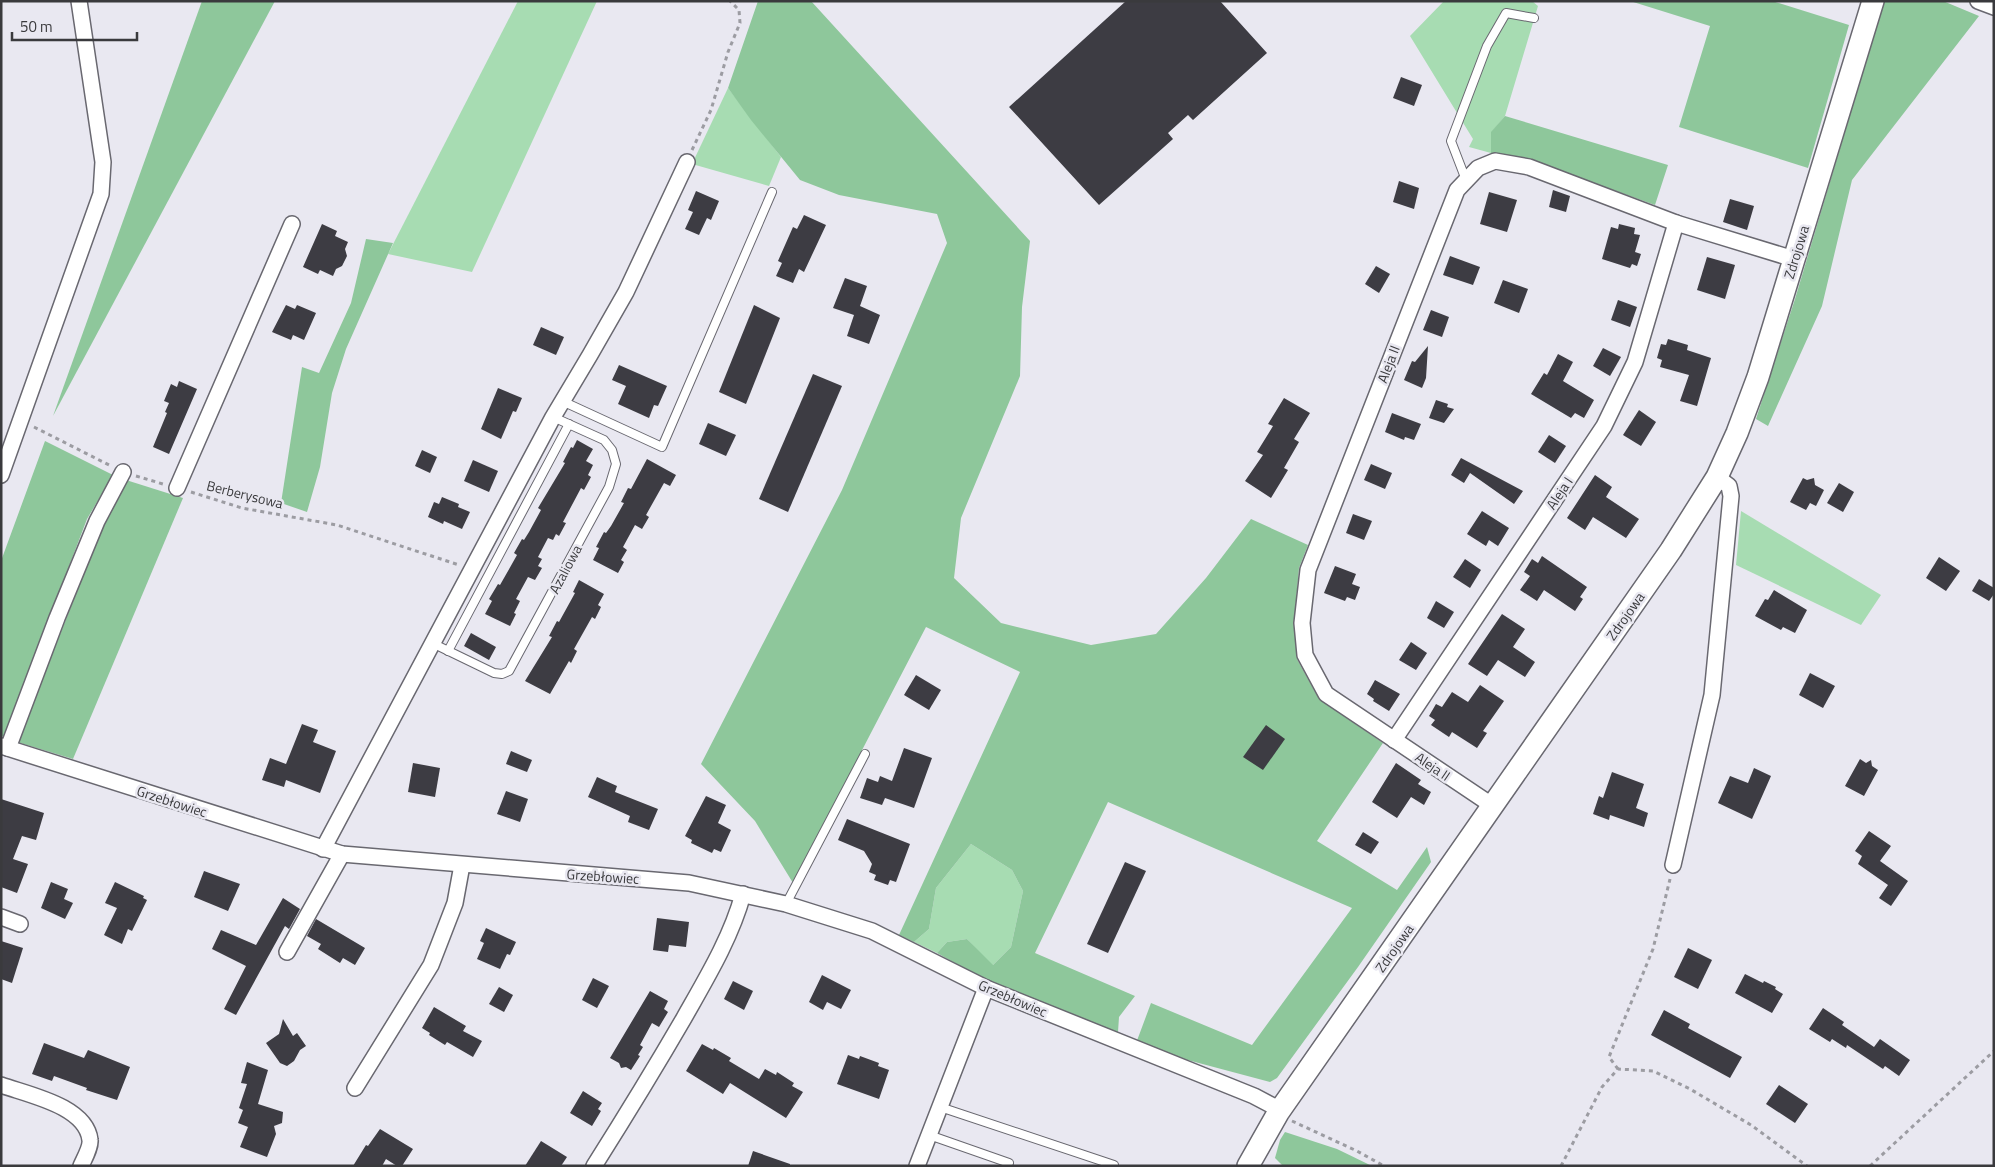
<svg xmlns="http://www.w3.org/2000/svg" width="1995" height="1167" font-family="'Titillium Web',sans-serif">
<style>
.green{fill:#a7dcb2}
.forest{fill:#8ec79b}
.building{fill:#3d3c43}
.lines{fill:none;stroke-linecap:round;stroke-linejoin:round}
.lane-casing{stroke:#696870;stroke-width:10}
.street-casing{stroke:#696870;stroke-width:18}
.secondary-casing{stroke:#696870;stroke-width:24}
.path{stroke:#9c9ca2;stroke-width:3;stroke-dasharray:4 4;stroke-linecap:butt}
.lane{stroke:#fff;stroke-width:8}
.street{stroke:#fff;stroke-width:15}
.secondary{stroke:#fff;stroke-width:21}
.labels{text-anchor:middle;dominant-baseline:central;stroke-width:5;stroke-linejoin:round;paint-order:stroke}
.street-label{font-size:14px;fill:#3a3a3d;stroke:#e9e8f1}
</style>
<rect width="100%" height="100%" fill="#e9e8f1"/>
<g class="green">
<polygon points="518,1 597,1 472,272 388,254"/>
<polygon points="1444,1 1532,1 1538,6 1505,116 1491,133 1491,153 1469,147 1473,139 1410,36"/>
<polygon points="728,88 781,157 769,186 692,164"/>
<polygon points="1741,511 1881,595 1861,625 1736,565"/>
<polygon points="971,844 1012,870 1023,891 1011,947 992,966 967,939 947,942 937,953 914,942 929,929 936,888"/>
</g>
<g class="forest">
<polygon points="202,1 275,1 53,416"/>
<polygon points="758,1 811,1 1030,241 1022,307 1020,376 961,518 954,578 1001,623 1091,645 1156,634 1206,578 1251,519 1308,545 1299,568 1294,623 1297,659 1319,699 1383,743 1317,841 1397,890 1427,847 1431,862 1358,967 1277,1078 1270,1082 1135,1046 1151,1003 1252,1045 1352,908 1108,802 1035,953 1135,996 1119,1017 1118,1032 1096,1028 987,981 937,953 947,942 967,939 993,965 1011,947 1023,891 1012,870 971,844 936,888 929,929 914,942 899,935 1020,672 926,627 793,883 755,821 701,764 842,490 947,243 937,214 839,195 800,180 751,120 728,88"/>
<polygon points="1630,1 1772,1 1849,25 1808,168 1679,127 1710,26"/>
<polygon points="1884,1 1943,1 1979,16 1852,180 1822,306 1768,426 1756,419 1795,299"/>
<polygon points="1505,116 1668,165 1655,205 1530,160 1491,153 1491,132"/>
<polygon points="366,239 393,243 346,349 332,393 320,467 307,512 281,503 302,367 319,373 351,303"/>
<polygon points="45,441 113,475 87,519 4,737 1,736 1,561"/>
<polygon points="126,480 183,498 73,759 17,742 104,524"/>
<polygon points="1285,1132 1337,1149 1372,1166 1283,1166 1275,1158 1280,1140"/>
</g>
<g class="building">
<polygon points="1126,1 1220,1 1267,53 1193,120 1188,115 1168,133 1173,139 1099,205 1009,107"/>
<polygon points="1401,77 1422,85 1414,106 1393,98"/>
<polygon points="1399,181 1419,188 1414,209 1393,202"/>
<polygon points="1553,190 1570,196 1566,212 1549,207"/>
<polygon points="696,191 719,201 711,220 707,218 699,235 685,229 693,212 688,210"/>
<polygon points="1489,192 1517,200 1507,232 1480,224"/>
<polygon points="1730,199 1754,206 1747,230 1723,222"/>
<polygon points="804,215 826,225 804,272 799,269 793,283 776,276 782,263 778,261 793,227 797,229"/>
<polygon points="322,224 337,231 335,236 348,242 345,249 347,256 342,266 336,269 333,276 320,270 318,274 303,267"/>
<polygon points="1619,224 1635,228 1634,234 1640,235 1635,252 1641,254 1637,266 1632,264 1630,268 1602,259 1611,227 1618,229"/>
<polygon points="1450,256 1480,267 1473,285 1443,275"/>
<polygon points="1707,257 1735,265 1725,299 1697,290"/>
<polygon points="1376,266 1390,274 1379,293 1365,284"/>
<polygon points="845,278 867,286 860,306 880,315 869,344 847,336 854,315 833,308"/>
<polygon points="1503,280 1528,289 1519,313 1494,303"/>
<polygon points="1618,300 1637,307 1630,327 1611,320"/>
<polygon points="286,305 295,309 297,305 316,313 304,340 293,335 291,340 272,332"/>
<polygon points="754,305 780,318 746,404 719,392"/>
<polygon points="1431,310 1449,317 1442,337 1423,330"/>
<polygon points="541,327 564,337 556,355 533,345"/>
<polygon points="1668,339 1688,345 1687,350 1711,358 1697,406 1680,401 1689,375 1660,367 1662,360 1657,358 1661,344 1666,345"/>
<polygon points="1428,346 1426,378 1422,388 1404,380 1412,361 1415,362"/>
<polygon points="1603,348 1621,357 1610,376 1593,366"/>
<polygon points="1558,354 1573,362 1563,381 1594,400 1584,418 1575,413 1571,418 1531,394 1544,373 1547,375"/>
<polygon points="619,365 667,386 658,406 654,405 649,418 618,404 626,386 612,380"/>
<polygon points="813,374 842,386 788,512 759,499"/>
<polygon points="179,381 197,389 169,454 153,447 167,413 165,412 169,403 164,401 171,384 177,387"/>
<polygon points="498,388 522,398 516,412 513,411 501,439 481,429"/>
<polygon points="1284,398 1310,413 1294,439 1299,442 1284,468 1288,470 1271,498 1245,481 1263,455 1257,452 1273,426 1268,424"/>
<polygon points="1436,400 1448,404 1447,407 1454,409 1444,423 1429,418"/>
<polygon points="1639,410 1656,422 1641,446 1623,435"/>
<polygon points="1392,413 1421,424 1414,440 1405,437 1404,440 1385,432"/>
<polygon points="708,423 736,435 726,456 699,444"/>
<polygon points="1549,435 1566,446 1555,463 1538,452"/>
<polygon points="577,440 593,449 586,461 593,465 588,475 591,477 584,490 581,488 563,522 566,523 559,536 556,534 553,540 548,538 538,557 542,559 538,566 542,568 535,580 528,577 516,599 520,601 514,613 516,614 510,626 485,614 492,601 489,599 498,584 500,585 504,578 517,555 514,553 522,539 524,540 529,532 541,510 538,508 565,463 563,462 571,447 573,448"/>
<polygon points="422,450 437,457 430,473 415,466"/>
<polygon points="1461,458 1523,491 1514,504 1470,473 1464,483 1451,475"/>
<polygon points="647,459 676,475 670,486 664,483 646,515 649,517 642,529 635,525 623,547 627,550 621,560 624,562 618,573 593,560 599,548 596,547 604,532 606,533 611,526 624,503 621,502 628,488 631,489"/>
<polygon points="473,460 498,471 489,492 464,481"/>
<polygon points="1371,464 1392,473 1385,489 1364,480"/>
<polygon points="1595,475 1612,487 1606,497 1639,519 1626,538 1593,517 1585,530 1567,518"/>
<polygon points="1803,478 1807,480 1814,478 1815,485 1824,490 1816,506 1810,503 1806,510 1790,502"/>
<polygon points="1839,483 1854,492 1843,512 1827,503"/>
<polygon points="442,497 459,504 458,507 470,512 462,529 444,521 443,524 428,517 434,502 439,504"/>
<polygon points="1482,511 1509,528 1498,546 1489,540 1486,546 1467,534"/>
<polygon points="1353,514 1372,521 1364,540 1346,533"/>
<polygon points="1542,556 1587,587 1580,597 1583,599 1575,611 1544,590 1537,601 1520,590 1530,576 1524,572 1532,559 1538,563"/>
<polygon points="1939,557 1960,571 1946,591 1926,578"/>
<polygon points="1465,559 1481,570 1470,588 1453,577"/>
<polygon points="1335,566 1356,574 1352,584 1360,587 1355,600 1347,597 1345,601 1324,593"/>
<polygon points="1979,579 1994,588 1994,594 1989,601 1972,591"/>
<polygon points="579,580 604,594 598,605 601,607 595,619 592,617 574,649 577,651 571,663 569,661 550,694 525,681 552,637 549,636 557,621 559,622 575,593 573,592"/>
<polygon points="1774,590 1807,610 1795,633 1783,627 1781,630 1755,616 1765,599 1768,600"/>
<polygon points="1436,601 1454,612 1444,628 1427,618"/>
<polygon points="1502,614 1525,629 1513,647 1535,662 1525,677 1498,660 1487,676 1468,664"/>
<polygon points="471,633 496,647 489,660 464,646"/>
<polygon points="1411,642 1427,653 1416,670 1399,660"/>
<polygon points="1810,673 1835,686 1823,708 1799,695"/>
<polygon points="916,675 941,690 929,710 904,695"/>
<polygon points="1375,680 1400,694 1389,711 1373,701 1374,699 1367,694"/>
<polygon points="1480,685 1504,701 1483,731 1487,733 1477,748 1452,732 1449,737 1431,725 1435,720 1429,716 1436,704 1442,707 1452,692 1468,702"/>
<polygon points="302,724 318,730 313,742 336,751 320,793 286,780 284,787 262,780 270,758 286,764"/>
<polygon points="1266,725 1285,739 1263,770 1243,757"/>
<polygon points="904,748 932,758 914,808 885,798 882,805 860,798 867,778 878,782 880,776 892,781"/>
<polygon points="511,751 532,760 527,772 506,764"/>
<polygon points="1860,759 1866,763 1871,760 1872,766 1878,770 1864,796 1845,786"/>
<polygon points="413,763 440,768 435,797 408,792"/>
<polygon points="1396,763 1421,780 1418,784 1431,792 1424,805 1411,797 1397,818 1372,802"/>
<polygon points="1754,768 1771,776 1752,819 1718,803 1730,776 1748,783"/>
<polygon points="1612,772 1644,784 1636,808 1648,813 1644,827 1610,815 1609,820 1593,814 1599,796 1603,798"/>
<polygon points="597,777 617,786 615,792 658,809 649,830 628,822 630,816 588,797"/>
<polygon points="506,791 528,799 520,822 497,814"/>
<polygon points="706,796 726,805 718,823 731,830 721,852 714,849 712,853 691,843 692,840 685,836"/>
<polygon points="1,799 44,813 36,840 22,836 13,859 28,864 17,893 1,887"/>
<polygon points="847,819 910,844 896,882 890,880 888,885 874,880 876,875 869,872 872,864 864,851 838,840"/>
<polygon points="1869,831 1891,846 1880,861 1908,881 1891,906 1879,898 1888,885 1858,864 1862,856 1855,851"/>
<polygon points="1363,832 1379,842 1371,854 1355,845"/>
<polygon points="1125,862 1146,871 1108,953 1087,944"/>
<polygon points="204,871 240,884 228,911 194,897"/>
<polygon points="51,882 68,889 64,899 73,903 65,919 41,908"/>
<polygon points="115,882 144,896 143,898 147,900 132,931 128,929 122,944 104,935 117,908 105,903"/>
<polygon points="283,898 300,909 289,929 285,926 236,1015 224,1009 246,966 212,949 221,930 256,945"/>
<polygon points="657,918 689,922 686,947 669,945 668,952 653,950"/>
<polygon points="316,919 365,948 355,965 343,958 340,963 318,949 321,944 307,936"/>
<polygon points="486,928 516,942 510,955 507,954 500,969 477,959 484,943 480,941"/>
<polygon points="1,941 23,948 12,983 1,979"/>
<polygon points="1688,948 1712,960 1698,989 1674,977"/>
<polygon points="1745,974 1763,983 1764,981 1776,987 1775,989 1783,994 1772,1013 1735,993"/>
<polygon points="822,975 851,990 841,1009 827,1002 823,1010 809,1002"/>
<polygon points="593,978 609,986 597,1008 582,1000"/>
<polygon points="733,981 753,991 744,1010 724,999"/>
<polygon points="499,987 513,995 504,1012 489,1004"/>
<polygon points="650,991 668,1001 664,1009 668,1012 659,1027 652,1023 640,1045 643,1047 638,1055 640,1056 631,1070 626,1067 621,1068 619,1063 610,1058"/>
<polygon points="434,1007 466,1026 463,1031 482,1041 473,1057 447,1042 445,1045 429,1035 430,1033 422,1028"/>
<polygon points="1823,1008 1844,1022 1842,1025 1874,1047 1880,1039 1910,1060 1899,1076 1885,1066 1883,1069 1847,1045 1846,1048 1832,1039 1830,1042 1809,1029"/>
<polygon points="1664,1010 1690,1024 1688,1028 1742,1057 1730,1078 1651,1035"/>
<polygon points="283,1019 293,1036 297,1033 306,1046 300,1050 294,1061 287,1066 280,1063 266,1043 279,1034"/>
<polygon points="44,1043 84,1058 88,1050 130,1067 117,1100 86,1090 87,1088 54,1076 52,1081 32,1074"/>
<polygon points="702,1044 713,1050 714,1048 731,1058 729,1061 759,1079 765,1069 776,1075 777,1072 794,1083 792,1086 803,1092 786,1118 730,1083 723,1094 686,1071"/>
<polygon points="848,1055 859,1059 860,1056 879,1063 878,1066 889,1070 879,1099 837,1084"/>
<polygon points="247,1062 268,1070 258,1104 283,1112 282,1123 274,1126 276,1134 267,1157 240,1147 248,1127 238,1123 243,1110 239,1108 247,1084 241,1083"/>
<polygon points="1779,1085 1808,1104 1795,1123 1766,1104"/>
<polygon points="583,1091 602,1103 598,1109 601,1111 592,1126 570,1113"/>
<polygon points="380,1129 413,1149 402,1166 397,1166 386,1159 382,1166 353,1166 366,1145 368,1146"/>
<polygon points="541,1141 567,1157 561,1166 525,1166"/>
<polygon points="753,1151 790,1164 790,1166 748,1166"/>
</g>
<g class="lines">
<defs>
<g id="lane">
<polyline points="1466,180 1451,141 1487,46 1506,13 1534,18"/>
<polyline points="562,401 662,447 772,192"/>
<polyline points="432,643 494,673 502,674 509,671 609,487 616,464 612,450 604,440 553,417"/>
<polyline points="448,651 569,424"/>
<polyline points="786,904 865,754"/>
<polyline points="940,1107 1114,1165"/>
<polyline points="929,1135 1009,1163"/>
</g>
<g id="street">
<polyline points="1978,1 1994,7"/>
<polyline points="1,475 101,194 103,162 79,1"/>
<polyline points="177,488 292,224"/>
<polyline points="1394,740 1604,426 1635,362 1676,223"/>
<polyline points="1,746 342,854 689,883 786,904 872,931 986,988 1254,1096 1273,1106 1278,1113"/>
<polyline points="8,748 57,618 97,521 123,472"/>
<polyline points="1493,806 1326,694 1305,655 1302,623 1308,570 1457,190 1478,168 1495,161 1529,167 1676,223 1794,259"/>
<polyline points="323,849 553,417 590,355 626,292 687,162"/>
<polyline points="1673,865 1712,695 1731,496 1729,486 1717,477"/>
<polyline points="1,917 20,924"/>
<polyline points="287,952 342,854"/>
<path d="M1,1085C29,1095 86,1106 90,1140C91,1147 84,1159 81,1166"/>
<polyline points="355,1088 431,965 455,903 462,865"/>
<path d="M594,1166C625,1117 655,1068 684,1018C706,979 731,938 743,894"/>
<polyline points="917,1166 986,988"/>
</g>
<polyline id="secondary" points="1248,1166 1278,1113 1671,550 1717,477 1737,433 1758,377 1873,1"/>
</defs>
<use href="#lane" class="lane-casing"/>
<use href="#street" class="street-casing"/>
<use href="#secondary" class="secondary-casing"/>
<g class="path">
<polyline points="692,150 711,110 728,52 740,23 739,10 730,1"/>
<polyline points="34,427 111,466"/>
<polyline points="136,476 163,484"/>
<polyline points="191,492 242,508 337,525 459,565"/>
<polyline points="1618,1069 1609,1057 1653,949 1670,879"/>
<polyline points="1292,1121 1357,1151 1384,1166"/>
<polyline points="1561,1166 1602,1087 1618,1069 1653,1071 1690,1089 1751,1125 1807,1166"/>
<polyline points="1870,1166 1994,1051"/>
</g>
<use href="#lane" class="lane"/>
<use href="#street" class="street"/>
<use href="#secondary" class="secondary"/>
</g>
<g class="labels">
<g class="street-label">
<text transform="translate(1796 252) rotate(-73)">Zdrojowa</text>
<text transform="translate(1388 364) rotate(-69)">Aleja II</text>
<text transform="translate(1559 493) rotate(-56)">Aleja I</text>
<text transform="translate(245 494) rotate(14)">Berberysowa</text>
<text transform="translate(565 569) rotate(-62)">Azaliowa</text>
<text transform="translate(1625 616) rotate(-55)">Zdrojowa</text>
<text transform="translate(1433 766) rotate(34)">Aleja II</text>
<text transform="translate(172 801) rotate(18)">Grzebłowiec</text>
<text transform="translate(603 876) rotate(4)">Grzebłowiec</text>
<text transform="translate(1394 948) rotate(-55)">Zdrojowa</text>
<text transform="translate(1013 998) rotate(23)">Grzebłowiec</text>
</g>
</g>
<rect width="1995" height="1167" fill="none" stroke="#3a3a3d" stroke-width="5"/>
<path d="M12 32v8h125v-8" fill="none" stroke="#3a3a3d" stroke-width="2.5"/>
<text x="20" y="32" font-size="15" fill="#3a3a3d" stroke="#e9e8f1" stroke-width="4" paint-order="stroke">50 m</text>
</svg>
